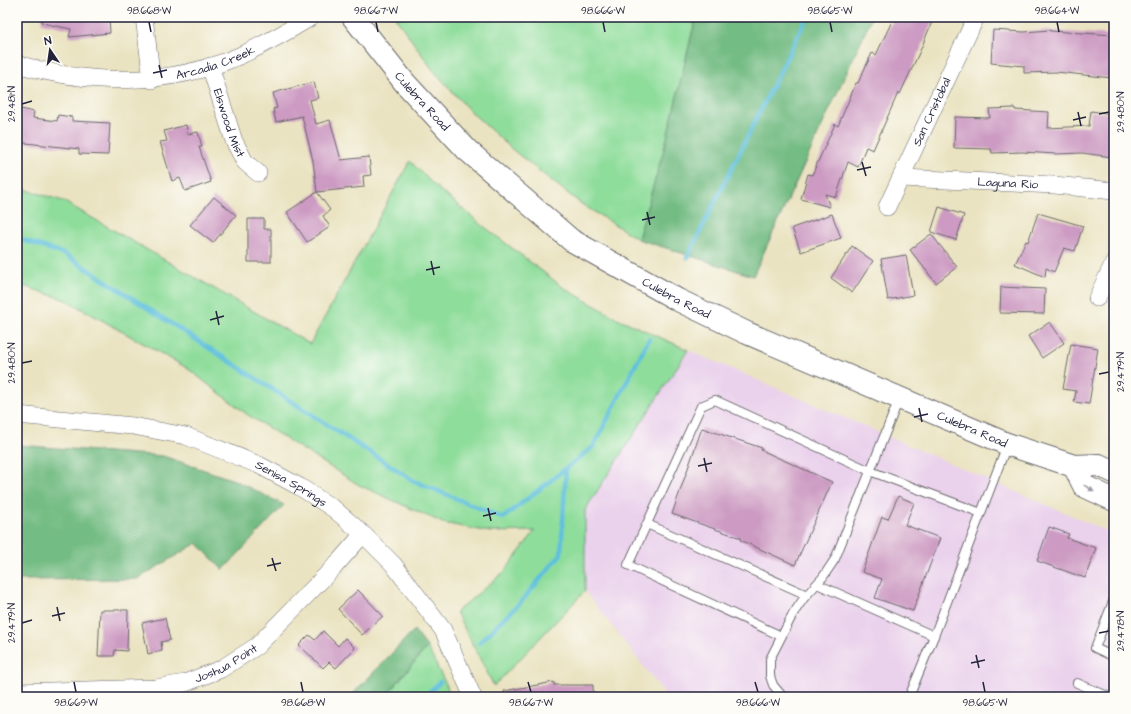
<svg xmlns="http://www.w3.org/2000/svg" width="1131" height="714" font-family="'Architects Daughter',sans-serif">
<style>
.built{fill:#ead1ec}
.green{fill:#8fdd9b;stroke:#58806b}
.forest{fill:#73bc83;stroke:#4a6f5f}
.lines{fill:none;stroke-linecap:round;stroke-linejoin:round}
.stream{stroke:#5fc0dd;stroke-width:4.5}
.building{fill:#cc9ac2}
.service-casing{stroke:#68666a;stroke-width:10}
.minor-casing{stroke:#68666a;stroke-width:18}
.secondary-casing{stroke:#68666a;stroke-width:24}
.service{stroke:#fff;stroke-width:8}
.minor{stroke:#fff;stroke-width:17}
.secondary{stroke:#fff;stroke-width:22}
.oneway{fill:#9c9ca7}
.ticks{fill:none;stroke:#22223b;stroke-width:1.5}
.labels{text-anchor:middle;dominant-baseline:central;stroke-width:3;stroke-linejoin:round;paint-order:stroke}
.street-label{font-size:12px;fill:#22223b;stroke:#fdfcf7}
.neatline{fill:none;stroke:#22223b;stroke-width:1.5}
.ticks-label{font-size:10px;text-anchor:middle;fill:#22223b}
</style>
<rect width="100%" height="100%" fill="#fdfcf7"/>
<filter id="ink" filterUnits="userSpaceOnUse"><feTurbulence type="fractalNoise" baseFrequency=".025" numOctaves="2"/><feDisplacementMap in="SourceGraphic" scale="8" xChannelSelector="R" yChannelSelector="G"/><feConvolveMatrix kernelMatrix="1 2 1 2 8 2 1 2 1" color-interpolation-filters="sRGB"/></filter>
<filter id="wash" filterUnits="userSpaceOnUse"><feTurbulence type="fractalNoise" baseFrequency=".012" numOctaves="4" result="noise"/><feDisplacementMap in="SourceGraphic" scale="16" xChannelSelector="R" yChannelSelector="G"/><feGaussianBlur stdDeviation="0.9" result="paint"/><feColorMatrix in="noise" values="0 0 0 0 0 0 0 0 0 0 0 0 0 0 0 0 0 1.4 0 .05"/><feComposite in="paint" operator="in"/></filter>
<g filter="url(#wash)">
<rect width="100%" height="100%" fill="#eae3c1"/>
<polygon class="built" points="688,350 1114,534 1114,697 667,697 585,591 585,510"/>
<g class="green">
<polygon points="395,17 696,17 666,142 638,239 580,203 514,151 469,110 433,70"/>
<polygon points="410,161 435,186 482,225 564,288 615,317 688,350 585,510 585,591 494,686 456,612 504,572 535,531 490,532 443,523 359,485 248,415 187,368 66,300 17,284 17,187 63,201 310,344"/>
<polygon points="427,647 447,686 450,697 385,697"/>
</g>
<g class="forest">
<polygon points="696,17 872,17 753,276 638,239 666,142"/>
<polygon points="17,445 163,456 234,480 284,505 223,570 197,543 137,579 17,580"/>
<polygon points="414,630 427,647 385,697 350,697"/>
</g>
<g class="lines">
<g class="stream">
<polyline points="17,238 64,254 414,481 503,518 593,447 649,339"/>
<polyline points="687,258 807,17"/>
<polyline points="479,643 520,603 561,554 566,468"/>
<polyline points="424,697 440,682"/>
</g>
</g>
<g id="blocks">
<g class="building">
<polygon points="42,17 109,17 110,33 69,37 71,29 42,23"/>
<polygon points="894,17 934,17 920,51 900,94 898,93 873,150 866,147 858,167 848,162 836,197 825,194 830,207 801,199 808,174 812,175 835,124 838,126 856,83 858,83 872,53 876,55"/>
<polygon points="993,30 1024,32 1050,30 1050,31 1114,35 1112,78 1056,72 1024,73 1024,66 991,63"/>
<polygon points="314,82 318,98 310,100 316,124 330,120 341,160 369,157 371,175 363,176 364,187 317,192 330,210 323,216 330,227 307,242 287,212 317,192 313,161 302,116 276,122 273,109 277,108 273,93"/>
<polygon points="17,108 34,112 33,118 57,121 58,115 72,117 72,121 110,123 108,155 79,154 79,149 17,142"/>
<polygon points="1015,108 1015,110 1049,112 1048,128 1089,126 1091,111 1114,114 1112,157 1082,153 1056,154 1022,152 992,153 991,149 954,148 955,117 990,118 989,109"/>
<polygon points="186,125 188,134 198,132 202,147 199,147 211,182 185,191 180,178 172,181 160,142 167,141 164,131"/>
<polygon points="214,197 236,215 213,243 190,225"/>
<polygon points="939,207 964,215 956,240 931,232"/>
<polygon points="1038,213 1083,226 1075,251 1064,248 1054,272 1046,268 1045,277 1015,264 1026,241 1028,242"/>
<polygon points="832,214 841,238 801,252 792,228"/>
<polygon points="248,219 264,219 264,229 271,229 271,262 248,262"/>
<polygon points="931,234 957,267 936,283 910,250"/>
<polygon points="852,246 873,261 852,293 831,278"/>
<polygon points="906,255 913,295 888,300 881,259"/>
<polygon points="1001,287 1045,289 1044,314 1000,313"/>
<polygon points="1050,322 1064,343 1042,358 1028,336"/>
<polygon points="1071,344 1098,348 1089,404 1074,402 1076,391 1063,389"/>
<polygon points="702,428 762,448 761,450 832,482 795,565 740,540 741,538 672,514"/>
<polygon points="898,496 914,503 905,525 940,538 913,611 875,598 882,579 862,572 882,517 888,519"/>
<polygon points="1049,527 1069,534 1067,538 1096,548 1085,578 1037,561"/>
<polygon points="358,590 383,616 362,635 338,609"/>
<polygon points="100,610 128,610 127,651 115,650 114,656 98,656"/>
<polygon points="165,618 170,640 161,642 162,650 148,654 142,623"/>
<polygon points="323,631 338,646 345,638 355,648 336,668 329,662 323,668 299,645 309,635 315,640"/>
<polygon points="554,682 554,685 593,685 593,697 504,697 504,691"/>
</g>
</g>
</g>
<g filter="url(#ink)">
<use href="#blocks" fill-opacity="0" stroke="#68666a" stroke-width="1"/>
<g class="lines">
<defs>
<g id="service">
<polyline points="647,524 807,595"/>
<polyline points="817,584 934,636"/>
<polyline points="1114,599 1095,648 1114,657"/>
<polyline points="781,636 628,565 701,406 715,400 870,471 981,513"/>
<polyline points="1077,683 1110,697"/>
<polyline points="783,697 773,685 770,676 770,659 793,614 804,598 823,577 835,559 899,399"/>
<polyline points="909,697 934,636 1007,445"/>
</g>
<g id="minor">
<polyline points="144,17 152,80"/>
<path id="s1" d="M17,64C90,85 168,87 239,56C264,45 288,31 311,17"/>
<path id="s2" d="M210,66L234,141L245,162L258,173"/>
<path id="s3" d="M901,178L1054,185L1114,191"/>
<path id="s4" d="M887,207L976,17"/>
<polyline points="1097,298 1114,262"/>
<path id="s5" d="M17,415L133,426L186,436L259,465L300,487L334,509L363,534L393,564L443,630L473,697"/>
<path id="s6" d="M17,692L156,688L185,683L221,669L257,646L335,566L363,534"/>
</g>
<g id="secondary">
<path id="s7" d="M353,17L405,83L467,150L571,240L678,300L747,333L1007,444L1074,466L1099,465L1114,472"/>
<polyline points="1074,466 1084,486 1114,500"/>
</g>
</defs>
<use href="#service" class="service-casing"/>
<use href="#minor" class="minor-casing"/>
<use href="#secondary" class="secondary-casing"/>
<use href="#service" class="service"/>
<use href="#minor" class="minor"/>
<use href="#secondary" class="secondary"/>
</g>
<defs><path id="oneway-solid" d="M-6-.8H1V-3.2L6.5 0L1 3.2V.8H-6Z"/></defs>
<use class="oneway" href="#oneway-solid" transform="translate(1089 488) rotate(29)"/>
</g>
<path class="ticks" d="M149,22L151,32M376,22L378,32M603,22L605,32M830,22L832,32M1057,22L1059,32M159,65L162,78M153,73L167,70M22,104L32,101M1078,112L1081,126M1099,114L1109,112M1073,120L1086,117M862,162L866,176M857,170L871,167M647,212L650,225M642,220L655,217M431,261L434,275M426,270L440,267M216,311L219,325M210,320L224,316M22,363L32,361M1099,374L1109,372M919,408L922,422M914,417L928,414M704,458L707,472M698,466L712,463M488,508L491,521M483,516L496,513M272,558L276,571M267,566L281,563M57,607L60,621M52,616L65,613M22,623L32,620M1099,633L1109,631M976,655L979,668M971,663L985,660M74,682L76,692M301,682L303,692M528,682L531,692M755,682L758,692M983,682L985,692"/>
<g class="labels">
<g class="street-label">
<text stroke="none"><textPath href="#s1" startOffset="202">Arcadia Creek</textPath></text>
<text stroke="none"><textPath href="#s7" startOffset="109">Culebra Road</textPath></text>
<text stroke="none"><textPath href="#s4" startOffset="105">San Cristobal</textPath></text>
<text stroke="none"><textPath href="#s2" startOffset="60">Elswood Mist</textPath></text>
<text stroke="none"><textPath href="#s3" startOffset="107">Laguna Rio</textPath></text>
<text stroke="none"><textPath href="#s7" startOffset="433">Culebra Road</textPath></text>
<text stroke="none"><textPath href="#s7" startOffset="757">Culebra Road</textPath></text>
<text stroke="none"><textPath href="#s5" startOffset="286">Senisa Springs</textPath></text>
<text stroke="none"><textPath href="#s6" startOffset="214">Joshua Point</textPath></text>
</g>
</g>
<rect width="1131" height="714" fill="none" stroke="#fdfcf7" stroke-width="44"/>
<g transform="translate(50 50) rotate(347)" stroke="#fdfcf7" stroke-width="3" paint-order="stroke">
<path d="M0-3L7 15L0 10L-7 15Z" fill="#22223b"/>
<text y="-6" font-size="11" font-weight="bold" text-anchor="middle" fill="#22223b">N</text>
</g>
<rect x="22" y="22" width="1087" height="670" class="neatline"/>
<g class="ticks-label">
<text x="149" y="14">98.668°W</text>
<text x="376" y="14">98.667°W</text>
<text x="603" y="14">98.666°W</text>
<text x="830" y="14">98.665°W</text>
<text x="1057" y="14">98.664°W</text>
<text transform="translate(11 104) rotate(-90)" y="4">29.481°N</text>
<text transform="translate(1120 112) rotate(-90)" y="4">29.480°N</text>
<text transform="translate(11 363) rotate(-90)" y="4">29.480°N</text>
<text transform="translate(1120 372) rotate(-90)" y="4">29.479°N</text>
<text transform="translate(11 623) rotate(-90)" y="4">29.479°N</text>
<text transform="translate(1120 631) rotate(-90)" y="4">29.478°N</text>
<text x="76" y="706">98.669°W</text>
<text x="303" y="706">98.668°W</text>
<text x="531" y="706">98.667°W</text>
<text x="758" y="706">98.666°W</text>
<text x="985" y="706">98.665°W</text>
</g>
</svg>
